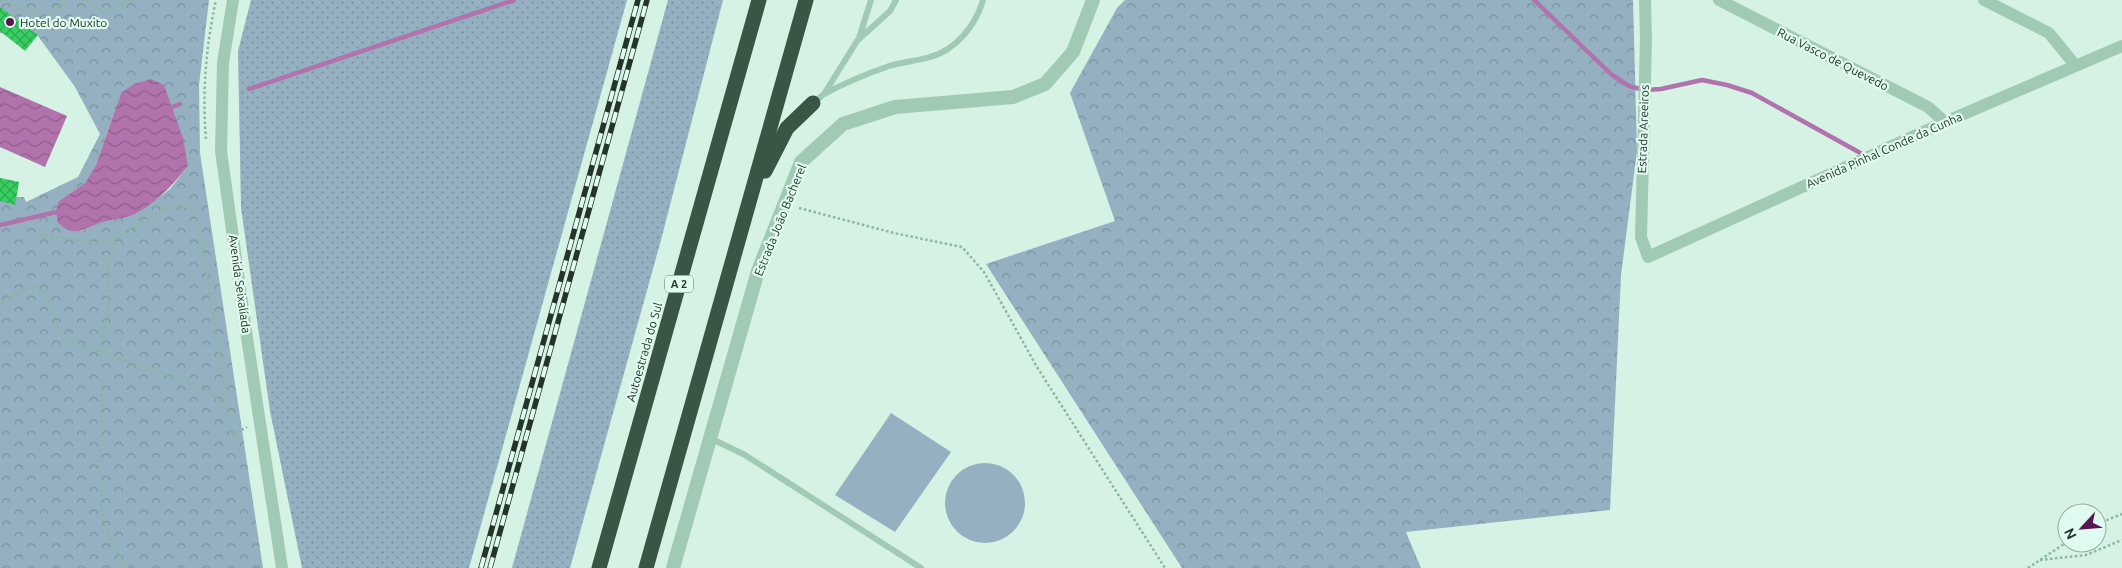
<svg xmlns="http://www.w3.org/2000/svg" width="2122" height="568" font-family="Ubuntu,sans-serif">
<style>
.grass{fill:url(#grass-dots)}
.forest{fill:url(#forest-crowns);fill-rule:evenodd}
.garden{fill:#95b1c1}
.water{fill:url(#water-waves)}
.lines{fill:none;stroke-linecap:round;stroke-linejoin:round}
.stream{stroke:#b073ab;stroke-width:4.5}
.building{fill:url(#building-cross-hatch)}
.path{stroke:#8bb69f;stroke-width:2.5;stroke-dasharray:2.5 2.5;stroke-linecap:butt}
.service{stroke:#a1cab5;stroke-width:6}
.minor{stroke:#a1cab5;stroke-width:12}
.tertiary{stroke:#a1cab5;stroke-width:14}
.motorway{stroke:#3b5544;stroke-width:15}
.rail-casing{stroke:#24342a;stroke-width:5.5}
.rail{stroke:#e1faef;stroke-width:4;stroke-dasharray:11;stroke-linecap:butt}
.poi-dot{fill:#571851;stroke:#e1faef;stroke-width:2}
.labels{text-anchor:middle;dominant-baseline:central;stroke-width:4.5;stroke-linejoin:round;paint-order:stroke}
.shield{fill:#e1faef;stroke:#5d6f65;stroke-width:1}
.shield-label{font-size:11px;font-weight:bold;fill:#24342a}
.poi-label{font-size:12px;fill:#24342a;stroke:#e1faef;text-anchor:start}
.street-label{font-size:12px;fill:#24342a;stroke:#e1faef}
</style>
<defs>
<pattern id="grass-dots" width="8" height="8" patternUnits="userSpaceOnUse" patternTransform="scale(1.25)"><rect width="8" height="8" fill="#95b1c1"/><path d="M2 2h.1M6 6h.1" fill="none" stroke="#79919d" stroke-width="1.8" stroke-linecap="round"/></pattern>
<pattern id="forest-crowns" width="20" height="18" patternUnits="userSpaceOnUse" patternTransform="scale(1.25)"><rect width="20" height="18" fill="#95b1c1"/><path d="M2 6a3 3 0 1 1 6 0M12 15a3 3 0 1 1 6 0" fill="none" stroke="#79919d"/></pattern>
<pattern id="water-waves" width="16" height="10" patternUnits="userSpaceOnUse" patternTransform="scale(1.25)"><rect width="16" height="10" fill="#b073ab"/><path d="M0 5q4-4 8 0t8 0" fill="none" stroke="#8f5f8b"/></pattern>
<pattern id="building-cross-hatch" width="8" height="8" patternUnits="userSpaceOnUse" patternTransform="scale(1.25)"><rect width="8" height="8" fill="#37ce62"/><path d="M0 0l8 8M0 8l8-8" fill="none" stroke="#2ea851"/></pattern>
</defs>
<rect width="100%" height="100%" fill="#d5f2e5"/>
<g class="grass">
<polygon points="251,0 627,0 469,568 302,568 270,411 241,208 238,51"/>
<polygon points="668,0 723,0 661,240 570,568 512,568"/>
</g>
<g class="forest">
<path d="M0,0H209L199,85L200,153L263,568H0V178L19,182L16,197H24L26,202L78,177L100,134L75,87L38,36L0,33ZM121,93L188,166L170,189L149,205L129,216L103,221L81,231L59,201L85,183L96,165Z"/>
<polygon points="1125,0 1633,0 1637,151 1621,275 1610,510 1406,532 1421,568 1182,568 986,264 1115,221 1070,93 1117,8"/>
</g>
<g class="garden">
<polygon points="891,413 951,452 895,532 835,495"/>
<circle cx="985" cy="503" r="40"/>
</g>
<g class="water">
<path d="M151,79L164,85L183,138L188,166C172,186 154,206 130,216C121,219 112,219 103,222C83,228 77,239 58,223L56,212L59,201L85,183L96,165L121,93L134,84Z"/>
<polygon points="0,87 67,116 45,167 0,147"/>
</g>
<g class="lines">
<g class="stream">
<polyline points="1534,0 1612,75 1629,86 1644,90 1661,89 1702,80 1727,85 1752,93 1864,155"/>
<polyline points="249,89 514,0"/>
<polyline points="167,109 180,104"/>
<polyline points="0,225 61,211"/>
</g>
</g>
<g class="building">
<polygon points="0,7 38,35 25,51 0,31"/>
<polygon points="0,178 19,182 15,205 0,201"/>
</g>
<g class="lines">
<g class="path">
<polyline points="0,0 22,8 41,20 67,0"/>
<polyline points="87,0 91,5 103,12 133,0"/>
<path d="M206,139C202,92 206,46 216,0"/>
<polyline points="799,208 894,233 962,247 984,272 1037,367 1165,568"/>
<polyline points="41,235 106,244 116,238 109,262 108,310 101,353 100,466 101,509 109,538 127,568"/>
<polyline points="116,238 172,205 182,206 192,211 198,225 206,268 232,435 247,427"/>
<polyline points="0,303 14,294 36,286 45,294 62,337 76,344 186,381 209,392 228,409"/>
<polyline points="2097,524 2122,514"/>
<polyline points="2040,560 2086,555 2122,540"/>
<polyline points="2028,568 2067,542"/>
</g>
<g class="service">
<polyline points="858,40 890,11 896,0"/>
<path d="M824,94C845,83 866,74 889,66C902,62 917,61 930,57C956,50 976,25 983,0"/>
<polyline points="813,103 824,94 859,38 871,0"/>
<polyline points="710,438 745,455 921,568"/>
</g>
<g class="minor">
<polyline points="233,0 223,63 221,151 246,331 282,568"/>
<polyline points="1645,0 1646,38 1641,237 1648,257 1945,122 2122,46"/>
<polyline points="1719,0 1928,107 1945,122"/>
<polyline points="1984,0 2049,33 2075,65"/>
</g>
<polyline class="tertiary" points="673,568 758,271 801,162 843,124 895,107 1013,97 1045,84 1073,52 1093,0"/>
<g class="motorway">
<polyline points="765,171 787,128 813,103"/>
<polyline points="599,568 759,0"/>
<polyline points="646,568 806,0"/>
</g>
<defs>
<g id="rail">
<polyline points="481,568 638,0"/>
<polyline points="490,568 647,0"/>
</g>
</defs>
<use href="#rail" class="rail-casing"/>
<use href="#rail" class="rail"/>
</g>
<circle class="poi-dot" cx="10" cy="22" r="5"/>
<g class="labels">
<rect class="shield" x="665" y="275.5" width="28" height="17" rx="4"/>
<g class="shield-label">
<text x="679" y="284">A 2</text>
</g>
<g class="poi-label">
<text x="20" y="22">Hotel do Muxito</text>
</g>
<g class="street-label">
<text transform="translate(1833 59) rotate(27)">Rua Vasco de Quevedo</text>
<text transform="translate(1643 129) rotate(-88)">Estrada Areeiros</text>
<text transform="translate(1884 150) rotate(-24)">Avenida Pinhal Conde da Cunha</text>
<text transform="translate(780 220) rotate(-68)">Estrada João Bacherel</text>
<text transform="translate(240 284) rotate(82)">Avenida Seixalíada</text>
<text transform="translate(644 352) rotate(-74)">Autoestrada do Sul</text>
</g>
</g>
<g transform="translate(2082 528) rotate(244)"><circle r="24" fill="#e1faef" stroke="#95aba0"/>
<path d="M0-4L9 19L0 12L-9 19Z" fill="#571851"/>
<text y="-8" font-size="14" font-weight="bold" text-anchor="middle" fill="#24342a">N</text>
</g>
</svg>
